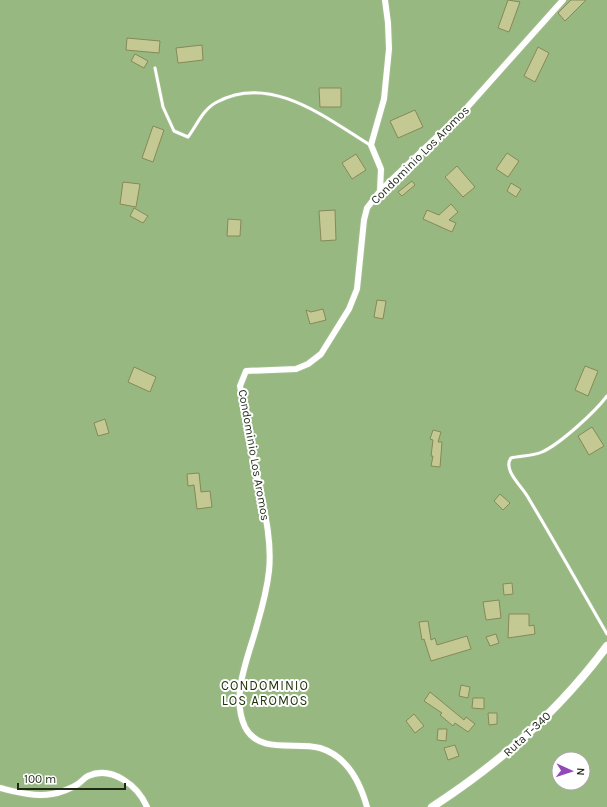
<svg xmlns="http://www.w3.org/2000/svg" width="607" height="807" font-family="Karla,sans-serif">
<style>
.forest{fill:#98b881;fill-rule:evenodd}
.building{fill:#c4c994;stroke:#858957}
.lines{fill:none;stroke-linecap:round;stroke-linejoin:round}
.lane-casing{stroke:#a1bc8d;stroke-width:4.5}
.street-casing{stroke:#a1bc8d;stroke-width:8}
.secondary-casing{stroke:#a1bc8d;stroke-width:10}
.lane{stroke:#fff;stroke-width:3}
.street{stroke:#fff;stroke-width:6}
.secondary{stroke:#fff;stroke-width:8}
.labels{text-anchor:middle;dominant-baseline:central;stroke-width:4;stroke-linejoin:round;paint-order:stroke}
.street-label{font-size:12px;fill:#1e2916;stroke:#fff}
.neighbourhood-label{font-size:13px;letter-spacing:1px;fill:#1d3208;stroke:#fff}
</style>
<rect width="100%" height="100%" fill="#d9f6c5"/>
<path class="forest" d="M0,0H607V807H0ZM559,759H583V783H559Z"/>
<g class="building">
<polygon points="508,0 520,2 509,32 498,28"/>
<polygon points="571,0 586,0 565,21 558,13"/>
<polygon points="127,38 160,41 159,53 126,50"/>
<polygon points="202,45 203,60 178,63 176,48"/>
<polygon points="538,47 549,53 535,82 524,76"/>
<polygon points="135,54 148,61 144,68 131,61"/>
<polygon points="319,88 341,88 341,107 320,107"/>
<polygon points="415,110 423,127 398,138 390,121"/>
<polygon points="153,126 164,130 153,162 142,158"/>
<polygon points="507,153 519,161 508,177 496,169"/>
<polygon points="356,154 366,170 352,179 342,163"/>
<polygon points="457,166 475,187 463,197 445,177"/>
<polygon points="412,181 415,185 402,196 398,192"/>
<polygon points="123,182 140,184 136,207 120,204"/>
<polygon points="511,183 521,189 516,197 507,191"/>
<polygon points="451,204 458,212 449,220 456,223 452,232 423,219 427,210 439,215"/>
<polygon points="134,208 148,216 143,223 130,216"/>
<polygon points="335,210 336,240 321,241 319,211"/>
<polygon points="228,219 241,220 240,236 227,236"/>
<polygon points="377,300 386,301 383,319 374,317"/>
<polygon points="323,309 326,320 310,324 306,310 311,312"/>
<polygon points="585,366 598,371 588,396 575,390"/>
<polygon points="134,367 156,377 150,392 128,382"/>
<polygon points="105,419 109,433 98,436 94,423"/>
<polygon points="592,427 604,446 589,455 578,436"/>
<polygon points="433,430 441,432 438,442 442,442 440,467 431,466 433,456 431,456 433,440 430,439"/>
<polygon points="199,473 201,492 210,491 212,507 197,509 194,485 188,486 187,474"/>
<polygon points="500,494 510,503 503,510 494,501"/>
<polygon points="512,583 513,594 504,595 503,584"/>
<polygon points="499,600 501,618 486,620 483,602"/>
<polygon points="509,614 529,614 529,626 534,625 535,634 508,638"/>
<polygon points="428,621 431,640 435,638 437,645 467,636 471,649 431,661 424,639 422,640 419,622"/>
<polygon points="496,634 499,643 490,646 486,637"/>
<polygon points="461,685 470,687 468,698 459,696"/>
<polygon points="430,692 464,720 466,717 475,724 468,732 455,723 453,726 440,715 442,713 424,701"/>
<polygon points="473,698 484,698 484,709 472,708"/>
<polygon points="488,713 497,713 497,724 489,725"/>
<polygon points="414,714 424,726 415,733 406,721"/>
<polygon points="438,729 447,729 446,741 437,740"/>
<polygon points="455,745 459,756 448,760 444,748"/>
</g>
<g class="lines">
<defs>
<g id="lane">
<path d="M155,68L163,107L174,131L188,137C197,125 203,109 217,102C271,73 326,118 370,145"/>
<path d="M607,396C595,412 560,444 542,452C533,456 520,456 511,458C502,470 523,487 529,499C556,544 581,589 607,634"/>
</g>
<g id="street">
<polyline points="380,191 381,169 371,145 384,99 389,49 388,23 385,0"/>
<path d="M0,788C17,792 34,797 52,794C60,793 72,788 78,784C81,782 84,778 88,776C112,765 138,786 147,807"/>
<path d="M367,807C360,782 347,756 320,748C297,741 259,755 245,727C230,695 249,656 257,625C262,608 267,589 269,571C272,542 265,513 259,485C252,452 246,419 240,386L246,371L296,369L308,364L321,354L349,309L357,289L364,220L367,208L380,191L463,112L563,0"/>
</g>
<path id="secondary" d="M432,807C500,763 559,711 607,646"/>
</defs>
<use href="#lane" class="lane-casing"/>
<use href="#street" class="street-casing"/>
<use href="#secondary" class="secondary-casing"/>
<use href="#lane" class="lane"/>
<use href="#street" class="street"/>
<use href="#secondary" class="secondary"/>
</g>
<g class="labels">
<g class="street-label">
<text transform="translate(420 155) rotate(-45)">Condominio Los Aromos</text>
<text transform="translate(254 455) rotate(80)">Condominio Los Aromos</text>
<text transform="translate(527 734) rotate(-43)">Ruta T-340</text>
</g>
<g class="neighbourhood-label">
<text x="265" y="685">CONDOMINIO<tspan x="265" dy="15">LOS AROMOS</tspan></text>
</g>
</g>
<g transform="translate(571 771) rotate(93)"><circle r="19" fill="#ffffff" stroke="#a5a9a2"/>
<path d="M0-3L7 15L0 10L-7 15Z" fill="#9248b9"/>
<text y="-6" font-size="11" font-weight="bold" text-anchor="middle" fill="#1e2916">N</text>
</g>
<path d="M18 783v6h107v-6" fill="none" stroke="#1e2916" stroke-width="2"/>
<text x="24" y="783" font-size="12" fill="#1e2916" stroke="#ffffff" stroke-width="3" paint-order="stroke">100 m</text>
</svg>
